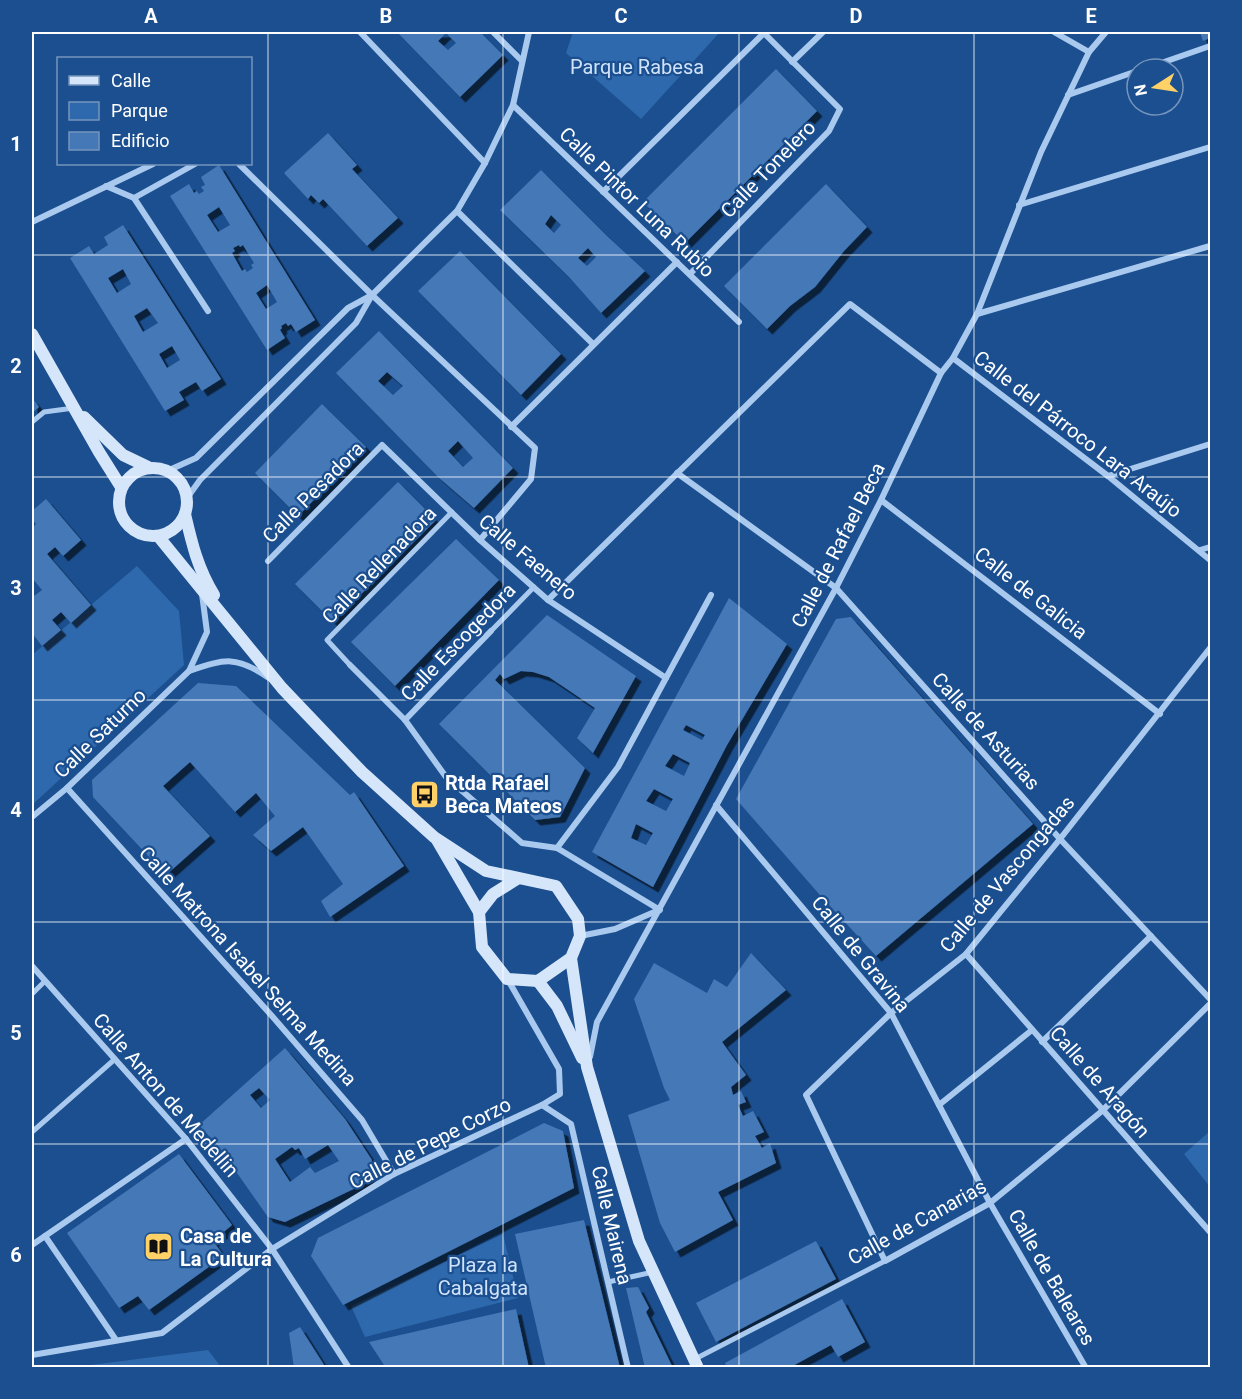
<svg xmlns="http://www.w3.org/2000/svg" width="1242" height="1399" font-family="Roboto,sans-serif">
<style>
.green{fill:#2e69ad}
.building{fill:#4478b7;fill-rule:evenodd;filter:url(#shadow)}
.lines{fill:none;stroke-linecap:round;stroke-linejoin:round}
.service{stroke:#a9c9ee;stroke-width:4.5}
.pedestrian{stroke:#a9c9ee;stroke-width:5}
.minor{stroke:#a9c9ee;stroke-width:6}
.secondary{stroke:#d6e6fa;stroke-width:12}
.grid{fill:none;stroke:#fff;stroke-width:1.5;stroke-opacity:0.55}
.labels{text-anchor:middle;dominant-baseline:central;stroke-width:4.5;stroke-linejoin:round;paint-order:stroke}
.park-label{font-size:20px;fill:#cfe3fa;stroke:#1b4f8f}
.street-label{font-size:20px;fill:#fff;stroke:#1b4f8f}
.poi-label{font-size:20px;font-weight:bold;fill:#fff;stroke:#1b4f8f;text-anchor:start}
.neatline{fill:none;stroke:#fff;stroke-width:2}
.grid-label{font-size:20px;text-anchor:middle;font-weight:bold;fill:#fff}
</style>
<defs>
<filter id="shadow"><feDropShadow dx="5.5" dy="5.5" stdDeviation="0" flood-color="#0009"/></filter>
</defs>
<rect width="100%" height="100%" fill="#1b4f8f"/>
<g class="green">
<polygon points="573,32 720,32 641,119 566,53"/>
<polygon points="137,566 179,611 184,665 32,805 32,655"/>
<polygon points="1210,1131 1210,1187 1184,1154"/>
<polygon points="503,1234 518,1298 365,1337 351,1306"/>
<polygon points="208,1350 221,1367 75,1367"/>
</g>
<g class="building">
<path d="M397,32H480L503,55L460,97ZM446,33L456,43L448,50L438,41Z"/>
<polygon points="1200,32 1210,32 1210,38 1203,41"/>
<polygon points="776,69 817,111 685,243 643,202"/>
<polygon points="328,133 357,165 352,169 398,218 367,246 323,199 319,203 311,195 308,199 284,173"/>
<path d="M219,165L315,320L296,332L291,324L288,326L286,323L281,326L282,328L280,330L285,338L267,350L170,196L189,184L194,193L197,191L199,194L204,191L201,187L205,185L201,177ZM219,207L230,225L218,232L207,215ZM239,245L240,247L243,245L254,263L251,265L253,268L247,272L245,269L242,271L232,253L235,251L233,248ZM267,285L277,302L266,309L256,293Z"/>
<path d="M541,170L608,237L645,271L601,313L569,277L500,210ZM551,215L561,225L554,233L545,224ZM588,248L596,257L587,266L578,258Z"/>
<polygon points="826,184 867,227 844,251 815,287 790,306 767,329 724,286"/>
<path d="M123,225L221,379L202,391L196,382L179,392L184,400L165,411L70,258L89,246L94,254L108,245L104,237ZM123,269L131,284L117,293L108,278ZM147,308L158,323L143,332L134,316ZM172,346L180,360L167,368L159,354Z"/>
<polygon points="460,251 561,354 521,395 418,291"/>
<path d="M379,331L513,468L474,508L438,477L336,373ZM387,372L403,386L393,395L378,381ZM458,441L473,458L463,467L448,451Z"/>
<polygon points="32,398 39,407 32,413"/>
<polygon points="322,404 366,447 298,516 255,473"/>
<polygon points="398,482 436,520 333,622 295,584"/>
<polygon points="46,499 81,540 63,556 55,547 47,554 91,605 71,623 61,612 52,620 61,630 42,646 32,633 32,593 34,596 42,590 32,578 32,528 36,524 32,519 32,511"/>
<polygon points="456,539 499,580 395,686 351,642"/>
<path d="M729,598L787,644L727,745L653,887L592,852ZM686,725L705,735L702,740L683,730ZM673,754L690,763L684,776L665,766ZM654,789L673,799L666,811L646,801ZM636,824L653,833L646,845L631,838Z"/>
<polygon points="547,615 636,676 593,753 577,738 595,708 549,677 533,672 521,671 504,679 500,674 495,680 585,768 560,817 535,820 439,724"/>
<polygon points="851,617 1033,824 876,956 819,894 736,799 836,619"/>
<polygon points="198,683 236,686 350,795 354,792 404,866 330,917 321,901 343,884 303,827 271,851 253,835 275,816 256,793 235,812 190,762 163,786 210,836 166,875 93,797 92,780"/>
<polygon points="751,953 786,990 722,1042 746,1075 731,1087 733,1095 741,1091 746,1102 738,1105 743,1116 753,1111 764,1132 755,1136 762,1148 770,1143 776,1163 718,1192 733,1220 675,1252 660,1223 628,1115 670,1100 664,1088 634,999 654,963 707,993 714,979 727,987"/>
<path d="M285,1048L345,1119L372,1160L368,1182L285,1222L268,1217L218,1146L199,1125ZM259,1088L270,1100L261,1108L250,1095ZM328,1145L339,1161L315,1173L310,1167L290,1182L275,1159L292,1147L295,1150L299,1148L305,1159Z"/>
<polygon points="544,1123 563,1131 574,1188 343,1305 311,1256 318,1238"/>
<polygon points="179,1154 232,1225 213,1241 224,1256 149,1310 138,1296 119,1308 67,1233"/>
<polygon points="584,1220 620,1368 546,1368 515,1234"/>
<polygon points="816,1241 836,1279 716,1342 696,1303"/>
<polygon points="638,1287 649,1308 646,1312 673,1368 645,1368 626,1288"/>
<polygon points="842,1299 865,1342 838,1357 831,1345 789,1368 727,1368 725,1363"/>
<polygon points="516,1309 529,1368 386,1368 369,1342"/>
<polygon points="300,1327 326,1368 294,1368 289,1333"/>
</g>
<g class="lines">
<polyline class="service" points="867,1368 870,1368"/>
<g class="pedestrian">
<polyline points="32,422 44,412 74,408"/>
<polyline points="491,631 534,587"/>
<polyline points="350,665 327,640 452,512"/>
<polyline points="32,994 45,981"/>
<polyline points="32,1132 115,1059"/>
<polyline points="608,1282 653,1272"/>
<polyline points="695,1359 885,1261"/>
</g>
<g class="minor">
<polyline points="360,32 485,163"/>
<polyline points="493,32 522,61"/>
<polyline points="1054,32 1089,52"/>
<polyline points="792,62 823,32"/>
<polyline points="1144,69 1210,46"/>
<polyline points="1068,95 1137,71"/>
<polyline points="513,105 739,322"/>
<polyline points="239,164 372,295 535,448 531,479 480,540"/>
<polyline points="106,186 134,198 208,311"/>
<polyline points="603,192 765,32"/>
<polyline points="134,198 195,164"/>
<polyline points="1019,205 1210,147"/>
<polyline points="457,211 593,344"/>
<polyline points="32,222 153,164"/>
<polyline points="690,274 829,131 840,109 764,33"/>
<polyline points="977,314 1210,246"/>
<polyline points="953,358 1108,476 1210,560"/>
<polyline points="511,427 677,262"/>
<polyline points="167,471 196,458 348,308 372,295"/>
<polyline points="677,473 836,588 1060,839 1210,999"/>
<polyline points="1108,476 1210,444"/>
<polyline points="187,498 200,480 356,323 372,295 457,211 485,163 513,105 529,32"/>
<polyline points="881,500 1160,714"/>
<polyline points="1200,550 1210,547"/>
<polyline points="268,561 382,445 480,540 548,600 666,678 618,767 557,848"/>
<polyline points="548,600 850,304 941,373"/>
<polyline points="1210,648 1060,839 966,954 891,1013 806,1095 885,1261 990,1203 1102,1111 1210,1004"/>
<polyline points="350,665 405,720 446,777 522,843 557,848 660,910"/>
<path d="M189,671C225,659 236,655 269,678"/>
<polyline points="666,678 711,595"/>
<polyline points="405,720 491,631"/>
<polyline points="67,788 272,1016 362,1120 394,1174"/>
<polyline points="716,805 891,1013 990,1203 1086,1368"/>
<polyline points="32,817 67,788 189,671 207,632 202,594"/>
<polyline points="580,936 615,929 659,910"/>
<polyline points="966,954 1210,1232"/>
<polyline points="32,966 186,1139 272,1249 349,1368"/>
<polyline points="1042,1042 1151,936"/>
<polyline points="590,1057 597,1022 836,588 881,500 941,373 953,358 977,314 1041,152 1089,52 1106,32"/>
<polyline points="542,1105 571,1124 628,1368"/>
<polyline points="939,1105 1032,1030"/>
<polyline points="45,1236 116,1340"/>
<polyline points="32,1245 186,1139"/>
<polyline points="32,1355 162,1333 272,1249 394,1174 542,1105 560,1094 559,1069 508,980"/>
</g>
<g class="secondary">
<polyline points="32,334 99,452 121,487"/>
<polyline points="84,417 123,455 148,467"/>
<circle cx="153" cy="502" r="34"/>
<path d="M185,514C192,544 198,569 214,595"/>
<polyline points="158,536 282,688 362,772 434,837 486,871 556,886 578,919 580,936 571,958 538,981 507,979 482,947 479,912 493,894 517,879"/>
<polyline points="437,840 479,912"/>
<polyline points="571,958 587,1067 639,1241 698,1368"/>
<polyline points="538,981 557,1006 582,1058"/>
</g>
</g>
<path class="grid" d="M268,32V1368M503,32V1368M739,32V1368M974,32V1368M32,255H1210M32,477H1210M32,700H1210M32,922H1210M32,1144H1210"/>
<defs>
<symbol id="bus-square" viewBox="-11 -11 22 22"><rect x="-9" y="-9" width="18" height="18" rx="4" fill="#ffd166" stroke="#1b4f8f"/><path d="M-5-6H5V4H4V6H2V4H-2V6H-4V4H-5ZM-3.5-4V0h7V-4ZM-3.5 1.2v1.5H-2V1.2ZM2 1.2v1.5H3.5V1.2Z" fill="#111"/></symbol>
<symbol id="library-square" viewBox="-11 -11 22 22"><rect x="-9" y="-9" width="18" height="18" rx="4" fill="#ffd166" stroke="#1b4f8f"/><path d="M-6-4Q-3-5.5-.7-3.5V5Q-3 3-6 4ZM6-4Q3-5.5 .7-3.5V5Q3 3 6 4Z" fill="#111"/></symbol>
</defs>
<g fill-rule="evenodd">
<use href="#bus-square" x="408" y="778" width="33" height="33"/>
<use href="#library-square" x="142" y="1230" width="33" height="33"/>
</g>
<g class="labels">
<g class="park-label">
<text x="637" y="67">Parque Rabesa</text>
<text x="483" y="1265">Plaza la<tspan x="483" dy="23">Cabalgata</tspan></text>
</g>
<g class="street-label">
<text transform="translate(768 169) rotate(-46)">Calle Tonelero</text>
<text transform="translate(637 202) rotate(44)">Calle Pintor Luna Rubio</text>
<text transform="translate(1078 434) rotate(38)">Calle del Párroco Lara Araújo</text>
<text transform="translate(313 492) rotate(-45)">Calle Pesadora</text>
<text transform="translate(838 545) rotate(-63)">Calle de Rafael Beca</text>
<text transform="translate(528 557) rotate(40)">Calle Faenero</text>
<text transform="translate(379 565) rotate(-46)">Calle Rellenadora</text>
<text transform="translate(1031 593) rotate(38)">Calle de Galicia</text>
<text transform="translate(458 642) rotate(-46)">Calle Escogedora</text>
<text transform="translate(986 731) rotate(48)">Calle de Asturias</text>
<text transform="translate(100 733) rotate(-44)">Calle Saturno</text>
<text transform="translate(1007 874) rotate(-50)">Calle de Vascongadas</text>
<text transform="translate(861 954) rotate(51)">Calle de Gravina</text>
<text transform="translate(248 966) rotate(48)">Calle Matrona Isabel Selma Medina</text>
<text transform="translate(1100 1082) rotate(49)">Calle de Aragón</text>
<text transform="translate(166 1095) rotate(49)">Calle Anton de Medellin</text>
<text transform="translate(430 1143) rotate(-27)">Calle de Pepe Corzo</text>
<text transform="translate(917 1222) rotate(-29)">Calle de Canarias</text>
<text transform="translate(612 1225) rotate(77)">Calle Mairena</text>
<text transform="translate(1052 1277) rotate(60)">Calle de Baleares</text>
</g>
<g class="poi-label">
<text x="445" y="783">Rtda Rafael<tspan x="445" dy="23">Beca Mateos</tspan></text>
<text x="180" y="1236">Casa de<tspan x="180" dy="23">La Cultura</tspan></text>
</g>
</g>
<rect width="1242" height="1399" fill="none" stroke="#1b4f8f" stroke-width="66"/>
<rect x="57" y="57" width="195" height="108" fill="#1b4f8f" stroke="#7695bc" stroke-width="1.5"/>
<rect x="69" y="76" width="30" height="9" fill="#d6e6fa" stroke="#7695bc" stroke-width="1.5"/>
<text x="111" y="87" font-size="18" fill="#ffffff">Calle</text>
<rect x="69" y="102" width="30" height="18" fill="#2e69ad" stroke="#7695bc" stroke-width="1.5"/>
<text x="111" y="117" font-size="18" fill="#ffffff">Parque</text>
<rect x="69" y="132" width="30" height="18" fill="#4478b7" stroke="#7695bc" stroke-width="1.5"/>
<text x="111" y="147" font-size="18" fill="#ffffff">Edificio</text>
<g transform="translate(1155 87) rotate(258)"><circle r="28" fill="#1b4f8f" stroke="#7695bc" stroke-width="1.5"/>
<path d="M0-4.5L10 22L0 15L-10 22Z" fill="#ffd166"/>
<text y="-9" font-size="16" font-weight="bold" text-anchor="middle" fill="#ffffff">N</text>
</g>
<rect x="33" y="33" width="1176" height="1333" class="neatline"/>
<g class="grid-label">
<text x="151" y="23">A</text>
<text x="386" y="23">B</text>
<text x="621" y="23">C</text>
<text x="856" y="23">D</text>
<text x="1091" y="23">E</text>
<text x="16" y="151">1</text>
<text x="16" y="373">2</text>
<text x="16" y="595">3</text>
<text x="16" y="817">4</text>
<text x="16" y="1040">5</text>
<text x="16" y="1262">6</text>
</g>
</svg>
